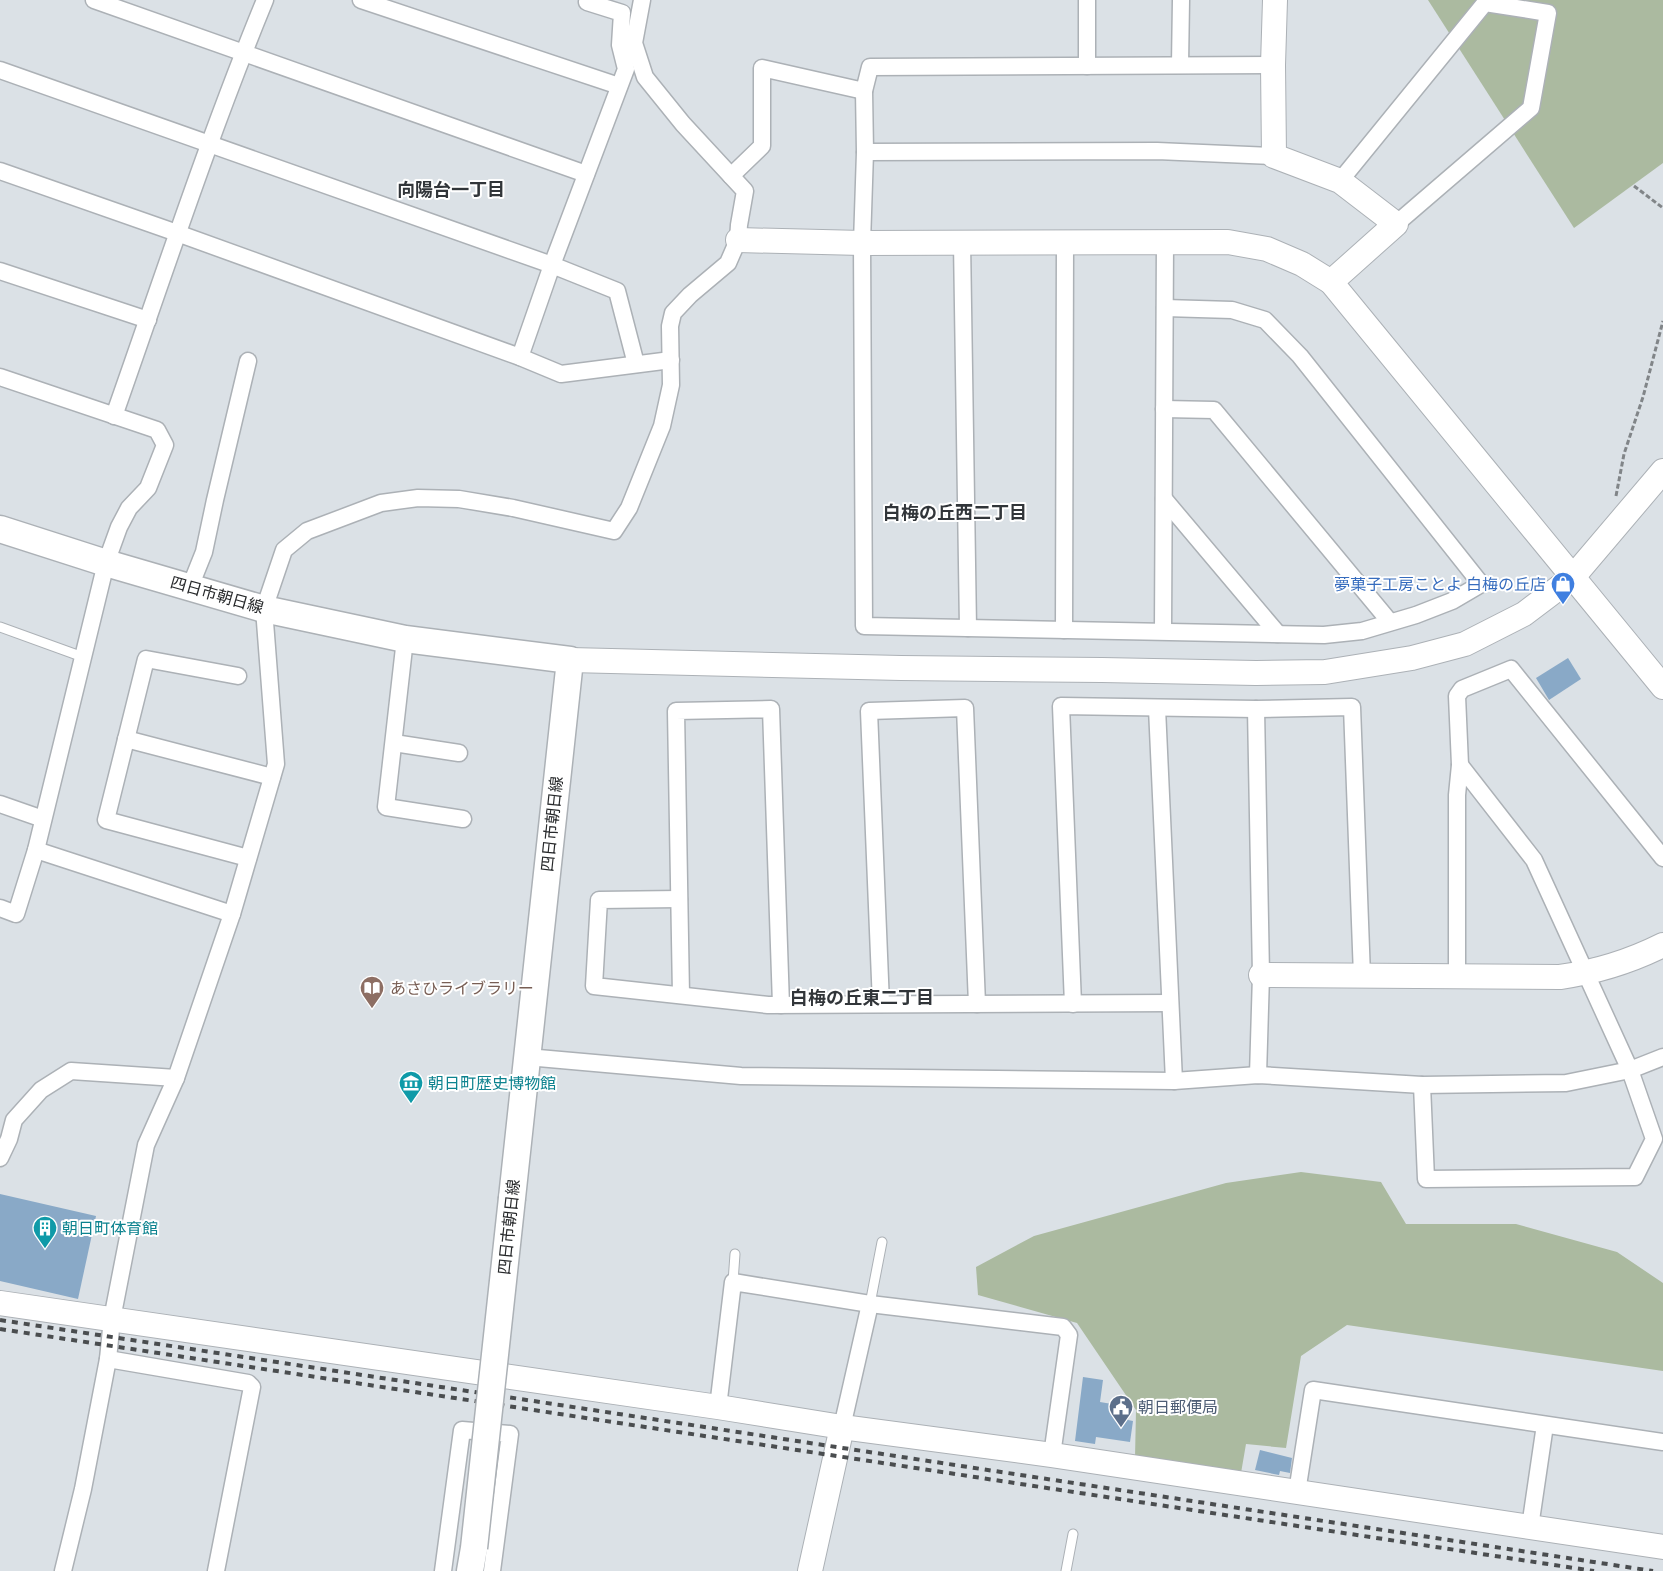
<svg xmlns="http://www.w3.org/2000/svg" width="1663" height="1571" font-family="Rubik,'Noto Sans JP',sans-serif">
<style>
.green{fill:#abbaa0}
.building{fill:#89a9c7}
.lines{fill:none;stroke-linecap:round;stroke-linejoin:round}
.lane-casing{stroke:#acb1b6;stroke-width:11}
.street-casing{stroke:#acb1b6;stroke-width:19}
.secondary-casing{stroke:#acb1b6;stroke-width:26}
.primary-casing{stroke:#acb1b6;stroke-width:29}
.path{stroke:#818588;stroke-width:3;stroke-dasharray:5 2.5;stroke-linecap:butt}
.lane{stroke:#fff;stroke-width:9}
.street{stroke:#fff;stroke-width:16}
.secondary{stroke:#fff;stroke-width:24}
.primary{stroke:#fff;stroke-width:26}
.rail{stroke:#4a4d4f;stroke-width:4;stroke-dasharray:6 6;stroke-linecap:butt}
.primary-bridge-casing{stroke:#acb1b6;stroke-width:29;stroke-linecap:butt}
.primary-bridge{stroke:#fff;stroke-width:26}
.labels{text-anchor:middle;dominant-baseline:central;stroke-width:4;stroke-linejoin:round;paint-order:stroke}
.shop-label{font-size:16px;fill:#366cbe;stroke:#fff;text-anchor:end}
.street-label{font-size:16px;fill:#27292b;stroke:#fff}
.education-label{font-size:16px;fill:#785e54;stroke:#fff;text-anchor:start}
.culture-label{font-size:16px;fill:#0d838f;stroke:#fff;text-anchor:start}
.service-label{font-size:16px;fill:#4e5e75;stroke:#fff;text-anchor:start}
.neighbourhood-label{font-size:18px;font-weight:bold;fill:#313539;stroke:#fff}
</style>
<rect width="100%" height="100%" fill="#dbe1e6"/>
<g class="green">
<polygon points="1428,0 1663,0 1663,163 1574,228"/>
<polygon points="1301,1172 1381,1182 1406,1224 1516,1224 1617,1252 1663,1283 1663,1371 1347,1325 1301,1356 1286,1448 1246,1444 1241,1473 1135,1458 1136,1410 1077,1323 978,1295 976,1267 1034,1236 1226,1183"/>
</g>
<g class="building">
<polygon points="1568,658 1581,679 1549,700 1536,678"/>
<polygon points="0,1194 96,1216 78,1299 0,1281"/>
<polygon points="1083,1377 1103,1380 1100,1402 1130,1407 1128,1420 1133,1421 1130,1442 1096,1437 1095,1444 1075,1441"/>
<polygon points="1260,1450 1292,1458 1290,1473 1280,1471 1279,1475 1255,1470"/>
</g>
<g class="lines">
<defs>
<g id="lane">
<polyline points="0,627 83,657"/>
<polyline points="733,1282 735,1254"/>
<polyline points="870,1304 882,1242"/>
<polyline points="1066,1571 1073,1534"/>
</g>
<g id="street">
<polyline points="94,0 586,174"/>
<polyline points="361,0 619,86"/>
<polyline points="1087,0 1087,66"/>
<polyline points="1180,65 1181,0"/>
<polyline points="0,70 552,265 617,291 636,364"/>
<polyline points="865,152 1157,151 1274,156"/>
<polyline points="0,171 177,233 520,357 561,374 671,360"/>
<polyline points="731,176 762,146 762,68 864,91"/>
<polyline points="1340,181 1485,3 1548,13 1531,108 1396,224"/>
<polyline points="962,242 968,628"/>
<polyline points="0,271 148,320"/>
<polyline points="1165,308 1232,310 1265,320 1300,356 1481,584 1452,601 1416,615 1362,631 1324,635 864,626 862,243 865,152 864,91 870,67 1273,65"/>
<polyline points="520,357 552,265 626,69 620,45 622,13 587,2 588,0"/>
<polyline points="0,377 157,430 165,445 148,488 129,508 119,527 106,563 36,850 16,914 0,908"/>
<polyline points="1164,409 1214,410 1390,622"/>
<path d="M114,416C163,277 209,136 265,0"/>
<polyline points="1164,499 1278,634"/>
<polyline points="190,587 204,552 215,500 248,361"/>
<polyline points="1064,630 1065,242"/>
<polyline points="1163,631 1165,242"/>
<polyline points="405,639 386,807 463,819"/>
<polyline points="238,676 146,659 106,820 248,858"/>
<polyline points="1157,708 1174,1081"/>
<polyline points="1256,709 1261,975 1258,1075"/>
<polyline points="126,739 272,777"/>
<polyline points="394,743 459,753"/>
<polyline points="0,804 43,819"/>
<polyline points="36,850 232,914"/>
<polyline points="679,899 599,900 594,986 768,1005 1170,1003"/>
<polyline points="1457,976 1457,795 1460,765 1457,696 1462,689 1511,669 1663,858"/>
<polyline points="681,995 676,711 771,709 781,1005"/>
<polyline points="881,1004 869,711 965,708 977,1004"/>
<polyline points="1073,1004 1061,706 1256,709 1352,707 1362,976"/>
<polyline points="527,1057 741,1076 1174,1081 1258,1075 1422,1085 1566,1083 1630,1070 1663,1057"/>
<polyline points="1422,1085 1426,1179 1635,1177 1654,1139 1630,1070 1534,860 1460,765"/>
<polyline points="0,1158 9,1139 14,1120 41,1090 71,1071 176,1078"/>
<polyline points="108,1359 248,1383 252,1387 216,1571"/>
<polyline points="718,1407 733,1282 870,1304 1063,1327 1069,1335 1052,1455"/>
<polyline points="842,1427 870,1304"/>
<polyline points="1297,1492 1313,1390 1663,1442"/>
<polyline points="1530,1527 1545,1425"/>
<polyline points="63,1571 83,1489 108,1359 112,1319 146,1145 176,1078 232,914 276,764 264,609 284,550 307,531 381,503 418,498 459,499 513,508 614,531 629,508 662,426 671,385 670,326 673,313 690,295 728,263 738,240 739,225 745,191 683,124 645,77 634,43 642,0"/>
<polyline points="443,1571 462,1430 510,1434 492,1571"/>
</g>
<g id="secondary">
<polyline points="1275,0 1273,65 1274,156 1340,181 1396,224 1331,282"/>
<polyline points="738,240 862,243 1228,242 1267,249 1302,264 1331,282 1663,687"/>
<polyline points="570,660 901,668 1102,670 1256,673 1325,672 1412,658 1465,644 1524,614 1573,577 1663,471"/>
<path d="M1261,975L1560,977C1596,972 1631,961 1663,945"/>
<polyline points="0,1303 718,1407 842,1427 1052,1455 1663,1547"/>
<polyline points="810,1571 842,1427"/>
</g>
<g id="primary">
<polyline points="0,529 106,563 264,609 405,639 570,660 512,1198"/>
<polyline points="470,1571 474,1548"/>
</g>
</defs>
<use href="#lane" class="lane-casing"/>
<use href="#street" class="street-casing"/>
<use href="#secondary" class="secondary-casing"/>
<use href="#primary" class="primary-casing"/>
<g class="path">
<polyline points="1634,186 1663,208"/>
<polyline points="1616,496 1624,454 1643,397 1663,321"/>
</g>
<use href="#lane" class="lane"/>
<use href="#street" class="street"/>
<use href="#secondary" class="secondary"/>
<use href="#primary" class="primary"/>
<g class="rail">
<polyline points="0,1320 1653,1571"/>
<polyline points="0,1329 1594,1571"/>
</g>
<defs>
<polyline id="primary-bridge" points="474,1548 512,1198"/>
</defs>
<use href="#primary-bridge" class="primary-bridge-casing"/>
<use href="#primary-bridge" class="primary-bridge"/>
</g>
<defs>
<symbol id="shop-pin" viewBox="-11 -11 22 30"><path d="M0 17L-7.5 6A9.5 9.5 0 1 1 7.5 6Z" fill="#3f7fe0" stroke="#fff"/><path d="M-5-2.5h2.3a2.7 3.5 0 0 1 5.4 0H5L5.5 6h-11ZM-1.5-2.5h3a1.5 2.3 0 0 0-3 0Z" fill="#fff"/></symbol>
<symbol id="library-pin" viewBox="-11 -11 22 30"><path d="M0 17L-7.5 6A9.5 9.5 0 1 1 7.5 6Z" fill="#8d6e63" stroke="#fff"/><path d="M-6-4Q-3-5.5-.7-3.5V5Q-3 3-6 4ZM6-4Q3-5.5 .7-3.5V5Q3 3 6 4Z" fill="#fff"/></symbol>
<symbol id="museum-pin" viewBox="-11 -11 22 30"><path d="M0 17L-7.5 6A9.5 9.5 0 1 1 7.5 6Z" fill="#0f9aa8" stroke="#fff"/><path d="M0-6L6-3V-2H-6V-3ZM-5-1h2V3h-2ZM-1-1h2V3h-2ZM3-1h2V3H3ZM-6 4H6V6H-6Z" fill="#fff"/></symbol>
<symbol id="building-pin" viewBox="-11 -11 22 30"><path d="M0 17L-7.5 6A9.5 9.5 0 1 1 7.5 6Z" fill="#0f9aa8" stroke="#fff"/><path d="M-4-6H4V6H1V3H-1V6H-4ZM-2.5-4.3h1.7v1.8h-1.7ZM.8-4.3h1.7v1.8H.8ZM-2.5-1h1.7V.8h-1.7ZM.8-1h1.7V.8H.8Z" fill="#fff"/></symbol>
<symbol id="civic-pin" viewBox="-11 -11 22 30"><path d="M0 17L-7.5 6A9.5 9.5 0 1 1 7.5 6Z" fill="#5c6f8a" stroke="#fff"/><path d="M-.6-6.5H3V-4.5H.6V-3L4-1V1h2V6H-6V1h2V-1L-.6-3ZM-1.2 2.5V6h2.4V2.5Z" fill="#fff"/></symbol>
</defs>
<g fill-rule="evenodd">
<use href="#shop-pin" x="1549" y="570" width="28" height="38"/>
<use href="#library-pin" x="358" y="974" width="28" height="38"/>
<use href="#museum-pin" x="397" y="1069" width="28" height="38"/>
<use href="#building-pin" x="31" y="1214" width="28" height="38"/>
<use href="#civic-pin" x="1107" y="1393" width="28" height="38"/>
</g>
<g class="labels">
<g class="shop-label">
<text x="1546" y="584">夢菓子工房ことよ 白梅の丘店</text>
</g>
<g class="street-label">
<text transform="translate(217 595) rotate(16)">四日市朝日線</text>
<text transform="translate(552 824) rotate(-84)">四日市朝日線</text>
<text transform="translate(509 1227) rotate(-84)">四日市朝日線</text>
</g>
<g class="education-label">
<text x="390" y="988">あさひライブラリー</text>
</g>
<g class="culture-label">
<text x="428" y="1083">朝日町歴史博物館</text>
<text x="62" y="1228">朝日町体育館</text>
</g>
<g class="service-label">
<text x="1138" y="1407">朝日郵便局</text>
</g>
<g class="neighbourhood-label">
<text x="451" y="190">向陽台一丁目</text>
<text x="955" y="513">白梅の丘西二丁目</text>
<text x="862" y="998">白梅の丘東二丁目</text>
</g>
</g>
</svg>
